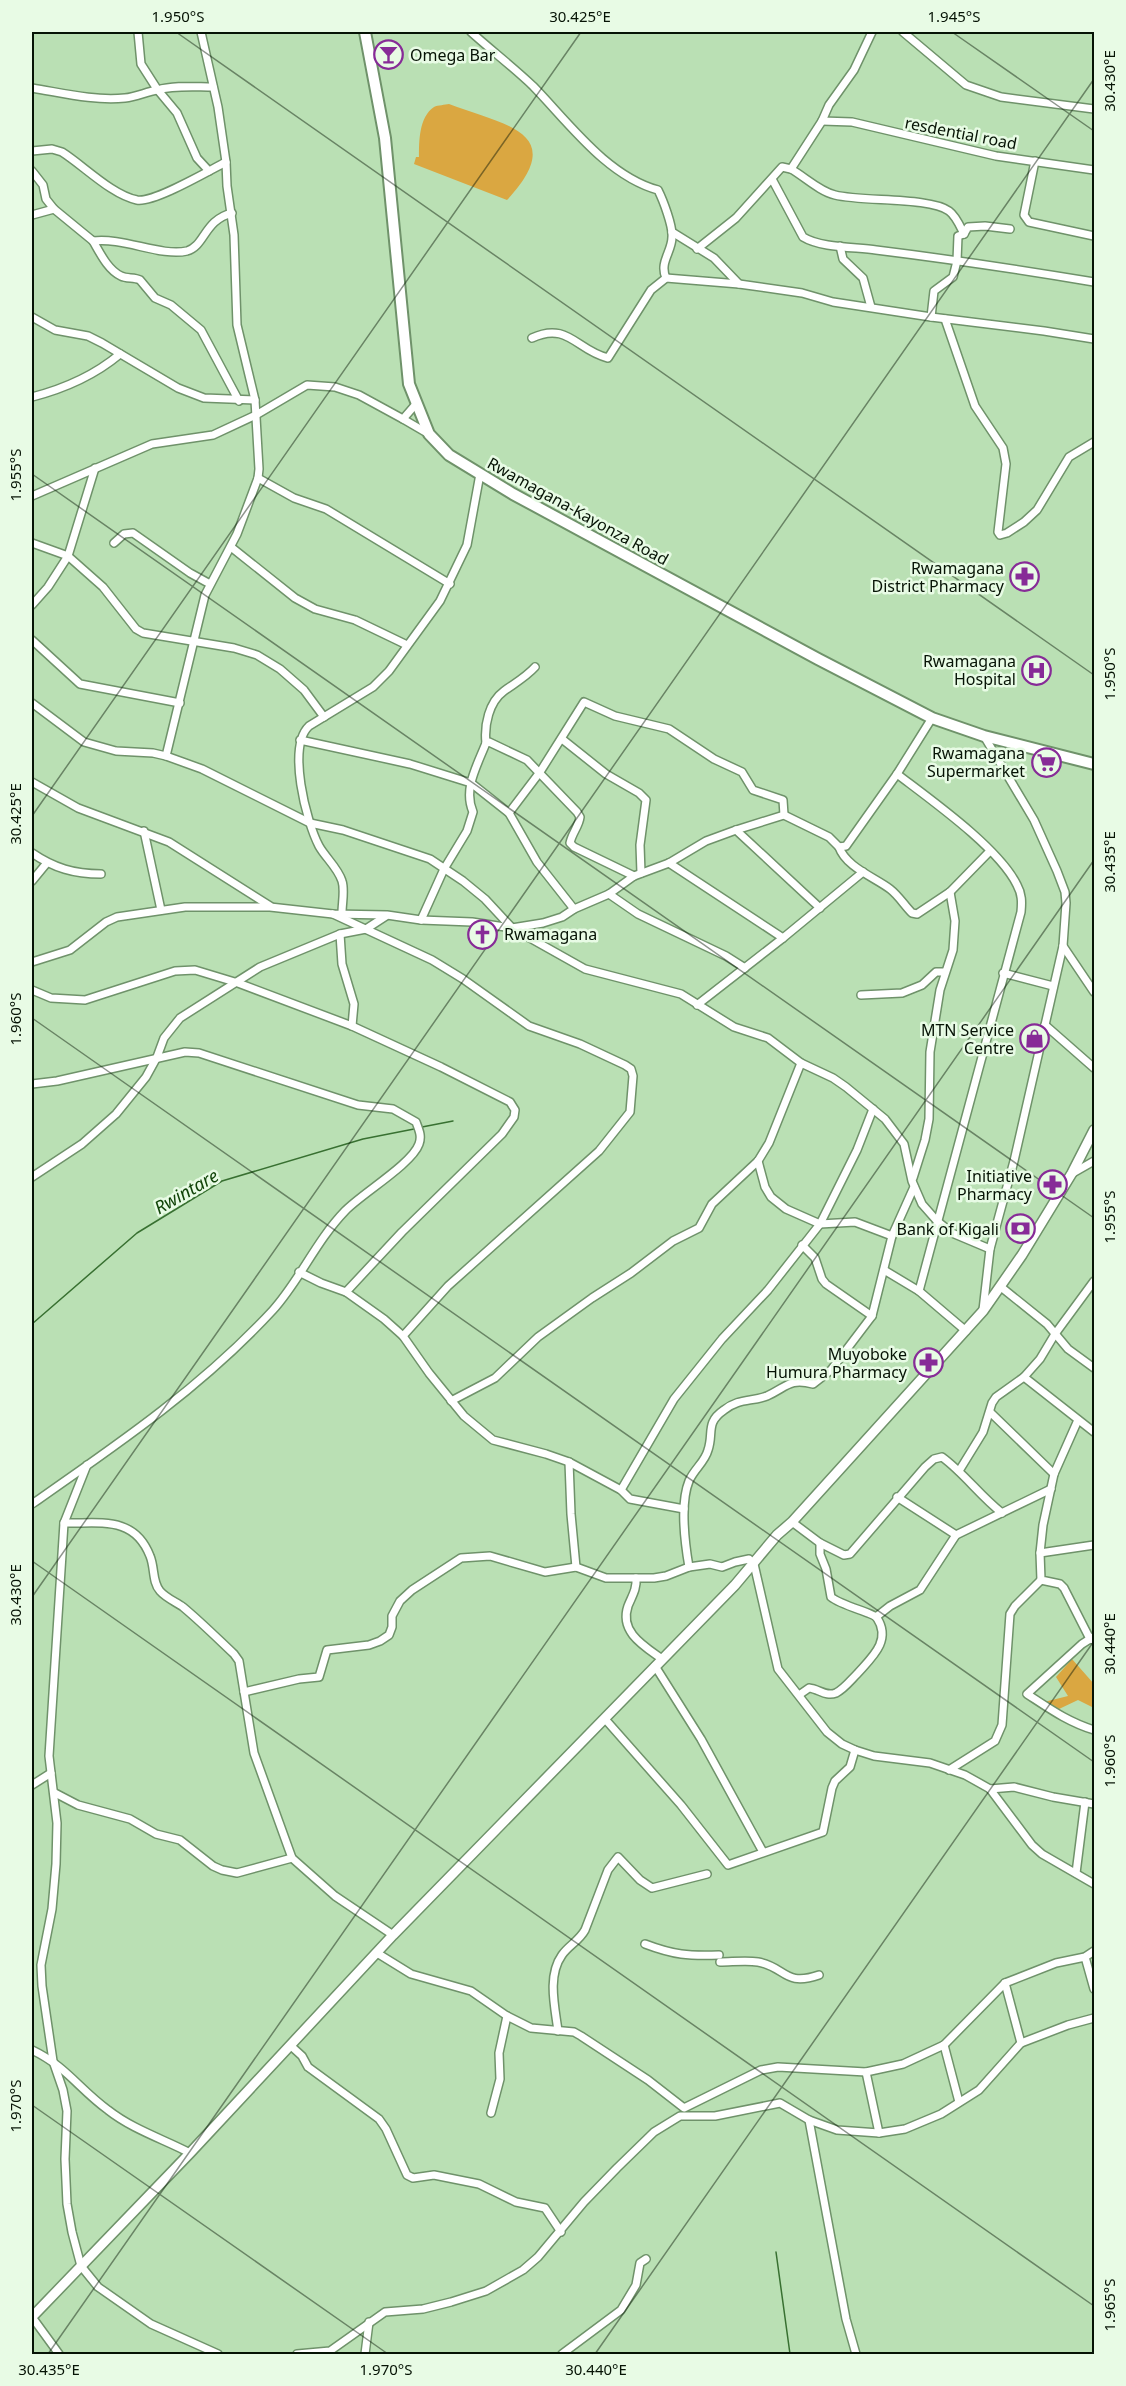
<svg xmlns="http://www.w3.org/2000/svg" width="1126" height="2386" font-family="'Noto Sans',sans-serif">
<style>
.green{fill:#daa741}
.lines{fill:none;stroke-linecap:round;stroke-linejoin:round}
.stream{stroke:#387031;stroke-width:1.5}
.minor-casing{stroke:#6f926a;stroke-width:10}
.major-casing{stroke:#6f926a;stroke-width:12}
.highway-casing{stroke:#6f926a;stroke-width:14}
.minor{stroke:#fff;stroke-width:7}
.major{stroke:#fff;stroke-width:9}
.highway{stroke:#fff;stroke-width:10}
.ticks{fill:none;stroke:#061305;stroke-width:1.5;stroke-opacity:0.45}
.labels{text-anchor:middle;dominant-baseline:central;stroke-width:5;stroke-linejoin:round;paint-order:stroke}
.poi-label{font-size:16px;fill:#061305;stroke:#e8fbe5;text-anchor:end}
.street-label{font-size:16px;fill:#061305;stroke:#e8fbe5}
.water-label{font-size:18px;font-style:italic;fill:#104308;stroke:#e8fbe5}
.neatline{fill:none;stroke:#061305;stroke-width:2}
.ticks-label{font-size:15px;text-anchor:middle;fill:#061305}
</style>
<rect width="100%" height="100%" fill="#bae0b4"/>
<g class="green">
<path d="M449,104C504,125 570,132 507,200L414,164L416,157H419C419,141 419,117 434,107C438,105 445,105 449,104Z"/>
<polygon points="1072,1659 1094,1684 1094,1708 1078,1700 1059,1709 1044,1702 1068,1696 1056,1677"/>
</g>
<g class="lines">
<g class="stream">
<polyline points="422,1127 453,1121"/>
<polyline points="32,1324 137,1233 222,1181 363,1139 414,1129"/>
<polyline points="776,2252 790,2354"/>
</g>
<defs>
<g id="minor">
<polyline points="138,32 141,64 157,89 177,113 197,158 209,171"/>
<path d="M471,32C491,50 513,67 533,86C569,123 607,176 658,190C663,200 673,226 672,237C672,252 659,262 666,278L651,290L608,358C577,351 568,321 532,338"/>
<polyline points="903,32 966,85 1001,97 1094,109"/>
<path d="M32,88C63,93 93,101 125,98C136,97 146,92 157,90C175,85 195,87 213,87"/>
<polyline points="822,121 852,122 996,156 1094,170"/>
<path d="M32,151L52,149L62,152C84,166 112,195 137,200C154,203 208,171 226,162"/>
<polyline points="1035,161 1024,215 1029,222 1094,236"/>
<path d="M791,169C805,177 819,191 835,195C863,202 930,197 949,211C956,216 960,226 964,234"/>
<path d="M32,171L43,185L46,199L54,209L93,241C123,237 161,257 187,251C205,246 204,220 232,213"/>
<path d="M772,179L803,237C821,248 855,247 876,250C949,259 1022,270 1094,282"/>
<polyline points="32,215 54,209"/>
<polyline points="672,232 714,258 739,284 802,293 833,302 931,317 1044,331 1094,339"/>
<path d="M93,241C100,253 108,270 121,276C127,279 134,277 140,280L155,298L171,305L201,330L239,401"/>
<polyline points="840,246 843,259 863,278 871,307"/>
<polyline points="697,249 736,218 782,167 791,169 822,121 829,105 854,70 872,32"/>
<polyline points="666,278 739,284"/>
<polyline points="32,317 55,330 88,336 102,343 178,388 204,398 255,400"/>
<polyline points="931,317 934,291 953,277 957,261 958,236 964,234 968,227 985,226 1010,229"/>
<polyline points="945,319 975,406 1003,448 1006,464 998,532 1000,535 1007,533 1024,522 1037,510 1069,457 1094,442"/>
<path d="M32,397C63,389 95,375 120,354"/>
<polyline points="403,419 427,433"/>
<polyline points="258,478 294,498 326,509 450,584"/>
<polyline points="32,496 152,444 213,435 256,415 307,385 335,387 359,395 403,419 416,404"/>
<polyline points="32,543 68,556 103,587 136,629 143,633 234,648 257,655 280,669 304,690 324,717"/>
<polyline points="114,543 124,534 133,533 190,573 210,584"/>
<polyline points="231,547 295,598 315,609 355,620 407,645"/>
<polyline points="32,605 48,587 68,556 95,468"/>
<polyline points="32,640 80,684 180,703"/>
<polyline points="32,703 84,742 116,751 153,753 166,756 202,769 310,823 343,830 430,859 463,881 485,899 512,928 585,969 681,994 734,1027 768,1038 801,1063 833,1078 846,1087 885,1119 904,1144 912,1181 922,1204 937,1221 952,1233 990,1249"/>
<polyline points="562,739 606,774 639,793 646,800 640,845 641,873"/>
<polyline points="300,740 410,764 471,783 509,813 537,862 574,909"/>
<path d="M486,743C484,725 489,702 504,691C515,683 526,677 535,667"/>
<polyline points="166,756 205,595 237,534 258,478 259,469 255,400 237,325 234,235 227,186 226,162 218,107 201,32"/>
<path d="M897,774C931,800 999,848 1017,885C1022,894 1022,902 1021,912L919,1291"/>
<polyline points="32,782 78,808 169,842 270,906"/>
<polyline points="509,813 540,772 584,702 615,716 669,729 714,759 742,772 753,790 783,800 784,815"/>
<polyline points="736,830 820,908"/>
<polyline points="144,831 161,910"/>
<path d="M839,847C846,867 874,877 890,889C899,896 904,905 912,913L917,914L950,892L990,851"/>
<path d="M32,853C54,868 74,874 101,874"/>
<polyline points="669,863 783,938"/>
<polyline points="32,881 46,864"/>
<polyline points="609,894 638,914 726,956 745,968"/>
<path d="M342,913C342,903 345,890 342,881C338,868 325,857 319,846C306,821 287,747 309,726L373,687L389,671L440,601L467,545L480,474"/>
<polyline points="333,914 432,960 463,979 529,1026 580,1044 625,1065 631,1069 633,1076 630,1112 599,1151 448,1286 403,1336"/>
<path d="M421,920L444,869L467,831L473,812C463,789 477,766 486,743L489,742L527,760L577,812L580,817C579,826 572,833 570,843L574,847L634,876"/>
<polyline points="340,934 342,964 354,1004 352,1026"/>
<polyline points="1063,946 1094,992"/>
<polyline points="32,962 70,950 106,922 117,917 185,907 270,907 333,914 387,915 421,920 472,922 512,928 543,923 562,917 574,909 609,894 634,876 669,863 706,841 736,830 784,815 829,837 839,847 846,846 897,774 932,718"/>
<polyline points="1003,973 1053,986"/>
<polyline points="32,990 51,998 85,1000 175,971 195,970 238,983 352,1026 441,1067 510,1102 515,1110 514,1117 502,1134 402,1232 346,1292"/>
<polyline points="861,995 902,993 922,985 936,972 945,972"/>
<polyline points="697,1005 783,938 863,872"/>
<polyline points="1045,1025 1094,1068"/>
<path d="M32,1084L57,1081L185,1052L199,1053L358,1105L393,1109L416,1122C419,1130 422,1136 419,1144C412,1164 361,1194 345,1211C316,1241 300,1280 273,1310C202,1387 117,1445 32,1504"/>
<polyline points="758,1161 765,1187 771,1197 786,1209 820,1224 855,1222 892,1236"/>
<polyline points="1073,1173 1094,1161"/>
<polyline points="32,1177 82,1144 116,1114 146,1077 157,1057 164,1038 180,1018 260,967 340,934 366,929 386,916"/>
<polyline points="913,1178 925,1140 929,1119 930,1052 940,990 953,950 955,921 950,892"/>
<polyline points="802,1245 815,1258 822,1279 826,1284 872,1316"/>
<polyline points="884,1270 919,1291 966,1331"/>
<polyline points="299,1272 321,1283 346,1292 384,1319 403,1336 429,1373 464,1416 493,1440 546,1454 569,1462 621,1490 630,1499 684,1509"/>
<polyline points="1094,1281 1055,1334 1040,1359 1024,1377 1094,1432"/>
<polyline points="1001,1287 1047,1324 1068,1349 1094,1368"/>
<polyline points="983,1310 990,1249 1014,1161 1063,946 1066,903 1065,892 1057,871 1034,820 984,736"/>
<polyline points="451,1401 495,1378 538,1337 592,1298 631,1273 673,1241 699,1228 712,1204 758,1161 769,1143 801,1063"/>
<polyline points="990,1412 1054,1474"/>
<polyline points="1078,1420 1054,1474 1043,1525 1040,1553 1041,1580 1060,1584 1064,1588 1090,1639 1094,1640"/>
<polyline points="569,1462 571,1514 576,1567"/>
<polyline points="87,1465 64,1523 49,1756 57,1823 56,1864 52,1909 41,1965 42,1986 53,2061 63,2090 67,2111 65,2159 67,2204 72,2232 81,2266 98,2287 151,2324 218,2354"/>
<polyline points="959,1471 983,1432 992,1403 996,1397 1024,1377"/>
<polyline points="621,1490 674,1399 722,1339 768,1290 820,1224 857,1150 873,1109"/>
<polyline points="897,1497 956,1535"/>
<path d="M792,1522L820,1543L844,1555L850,1554L925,1467L934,1459L942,1457C964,1473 980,1496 1002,1513"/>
<path d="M64,1523C99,1524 134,1515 150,1556C155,1568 152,1582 160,1591C166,1598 176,1602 183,1607C201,1622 217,1638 234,1654L239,1661L254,1753L292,1858L335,1896L393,1935"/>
<polyline points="1040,1553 1094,1545"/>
<path d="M689,1567C685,1544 680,1503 689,1481C694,1469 705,1462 708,1450C714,1433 705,1423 724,1410C739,1398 751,1402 767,1396C787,1387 789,1378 813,1384L831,1370L872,1316L892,1236L914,1187"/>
<path d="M636,1578C637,1589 632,1596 628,1606C619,1632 644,1646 662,1659"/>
<polyline points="876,1617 890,1606 920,1590 956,1535 1051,1489"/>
<path d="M1093,1637L1082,1644L1027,1694C1050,1709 1068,1722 1094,1730"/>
<polyline points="655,1666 701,1739 763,1852"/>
<polyline points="244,1692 299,1679 319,1677 327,1650 369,1645 380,1641 389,1635 392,1627 392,1616 400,1601 412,1590 461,1558 490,1556 545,1572 576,1567 606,1578 654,1578 666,1576 689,1567 710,1564 722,1567 735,1562 749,1559 754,1564 778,1669 827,1732 842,1744 855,1750 874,1756 930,1763 965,1775 990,1789 1032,1845 1042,1854 1094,1884"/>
<path d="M799,1695L809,1688C819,1689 826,1697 836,1693C844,1689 851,1680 857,1674C871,1658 892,1641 877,1618C874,1613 842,1606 831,1597L826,1569L820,1554V1543"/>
<polyline points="605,1719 681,1805 728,1865 823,1832 832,1788 835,1781 850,1767 855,1750"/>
<polyline points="949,1770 995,1741 1002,1725 1010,1614 1015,1606 1041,1580"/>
<polyline points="32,1785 51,1773"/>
<polyline points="990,1789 1014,1787 1053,1797 1094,1804"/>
<polyline points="55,1793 78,1805 130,1819 156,1834 180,1840 213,1866 222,1870 237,1873 292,1858"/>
<polyline points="1076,1873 1085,1802"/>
<path d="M645,1944C674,1955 688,1956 719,1955"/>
<polyline points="377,1953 411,1974 471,1991 507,2016 531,2028 574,2032 581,2036 648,2080 684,2108 761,2070 778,2067 866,2072 903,2064 944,2045 1005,1983 1056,1963 1085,1957 1094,1951"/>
<polyline points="1085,1957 1094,1989"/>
<path d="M720,1962C732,1962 746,1960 758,1962C786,1967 784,1987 819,1975"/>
<polyline points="1005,1983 1021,2043"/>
<path d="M558,2031C555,2007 547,1976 562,1955C569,1945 579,1941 585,1930L608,1870L618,1857L640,1880L652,1888L707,1874"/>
<polyline points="944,2045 959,2102"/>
<polyline points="291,2046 302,2056 308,2067 379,2119 386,2129 407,2175 413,2178 434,2175 479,2184 516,2202 545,2208 561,2232"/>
<path d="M32,2050C66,2066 79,2089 108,2110C132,2129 163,2139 190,2153"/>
<polyline points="866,2072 879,2133"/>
<polyline points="491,2113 500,2079 499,2053 507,2016"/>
<polyline points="809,2120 846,2319 856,2354"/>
<polyline points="32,2317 59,2354"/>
<polyline points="297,2354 330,2351 385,2312 423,2309 451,2302 486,2291 523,2270 538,2257 584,2202 617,2168 654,2132 680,2116 715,2116 780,2103 809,2120 837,2130 879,2133 905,2129 941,2114 979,2090 1021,2043 1068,2025 1094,2018"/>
<polyline points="365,2354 369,2322"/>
<polyline points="562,2354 621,2310 636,2285 640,2263 646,2259"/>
</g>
<polyline id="major" points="32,2317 190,2153 393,1935 735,1585 777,1535 792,1522 983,1311 1022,1255 1072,1173 1094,1130"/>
<polyline id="highway" points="365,32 385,138 409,384 429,434 449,455 513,494 818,659 932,718 984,736 1094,764"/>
</defs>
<use href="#minor" class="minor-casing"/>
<use href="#major" class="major-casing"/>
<use href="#highway" class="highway-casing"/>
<use href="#minor" class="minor"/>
<use href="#major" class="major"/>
<use href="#highway" class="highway"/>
</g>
<path class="ticks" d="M176,32L1094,675M952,32L1094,131M32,35L34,32M32,474L1094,1218M32,816L581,32M32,1018L1094,1762M32,1561L1094,2306M32,1597L1094,79M32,2105L388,2354M48,2354L1094,860M595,2354L1094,1641"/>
<defs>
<symbol id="bar-ring" viewBox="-11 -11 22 22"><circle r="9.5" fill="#e8fbe5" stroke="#872b97" stroke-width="1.5"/><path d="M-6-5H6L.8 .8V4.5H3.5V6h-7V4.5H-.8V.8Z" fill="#872b97"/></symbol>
<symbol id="pharmacy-ring" viewBox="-11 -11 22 22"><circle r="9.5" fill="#e8fbe5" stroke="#872b97" stroke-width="1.5"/><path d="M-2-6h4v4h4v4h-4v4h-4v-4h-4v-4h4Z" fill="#872b97"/></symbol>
<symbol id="hospital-ring" viewBox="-11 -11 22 22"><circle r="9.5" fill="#e8fbe5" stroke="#872b97" stroke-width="1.5"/><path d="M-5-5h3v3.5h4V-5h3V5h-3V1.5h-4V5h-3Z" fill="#872b97"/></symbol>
<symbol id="supermarket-ring" viewBox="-11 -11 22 22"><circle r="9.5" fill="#e8fbe5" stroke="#872b97" stroke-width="1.5"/><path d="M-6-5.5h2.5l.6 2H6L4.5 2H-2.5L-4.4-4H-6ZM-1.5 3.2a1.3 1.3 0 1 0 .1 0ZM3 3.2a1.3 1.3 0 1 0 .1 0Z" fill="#872b97"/></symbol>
<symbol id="church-ring" viewBox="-11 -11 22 22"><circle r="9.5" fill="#e8fbe5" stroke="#872b97" stroke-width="1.5"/><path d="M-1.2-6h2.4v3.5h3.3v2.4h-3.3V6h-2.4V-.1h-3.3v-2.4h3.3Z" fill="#872b97"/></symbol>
<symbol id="shop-ring" viewBox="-11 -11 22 22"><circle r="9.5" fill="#e8fbe5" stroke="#872b97" stroke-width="1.5"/><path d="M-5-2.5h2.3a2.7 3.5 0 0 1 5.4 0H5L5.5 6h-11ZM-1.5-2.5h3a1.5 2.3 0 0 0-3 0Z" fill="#872b97"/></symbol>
<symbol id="bank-ring" viewBox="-11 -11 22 22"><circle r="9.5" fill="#e8fbe5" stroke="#872b97" stroke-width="1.5"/><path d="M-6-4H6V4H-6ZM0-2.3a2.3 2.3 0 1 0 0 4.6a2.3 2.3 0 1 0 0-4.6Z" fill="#872b97"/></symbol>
</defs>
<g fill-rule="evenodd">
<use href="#bar-ring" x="372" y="38" width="33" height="33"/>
<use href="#pharmacy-ring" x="1008" y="560" width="33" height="33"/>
<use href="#hospital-ring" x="1020" y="654" width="33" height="33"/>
<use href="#supermarket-ring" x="1030" y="746" width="33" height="33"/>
<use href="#church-ring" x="466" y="918" width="33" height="33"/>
<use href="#shop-ring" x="1018" y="1022" width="33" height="33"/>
<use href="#pharmacy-ring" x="1036" y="1168" width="33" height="33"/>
<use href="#bank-ring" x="1004" y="1212" width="33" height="33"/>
<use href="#pharmacy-ring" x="912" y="1346" width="33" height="33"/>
</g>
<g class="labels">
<g class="poi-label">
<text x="410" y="55" text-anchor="start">Omega Bar</text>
<text x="1004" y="568">Rwamagana<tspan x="1004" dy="18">District Pharmacy</tspan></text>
<text x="1016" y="661">Rwamagana<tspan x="1016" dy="18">Hospital</tspan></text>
<text x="1025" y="753">Rwamagana<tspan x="1025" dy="18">Supermarket</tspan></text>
<text x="504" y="934" text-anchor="start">Rwamagana</text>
<text x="1014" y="1030">MTN Service<tspan x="1014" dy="18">Centre</tspan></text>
<text x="1032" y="1176">Initiative<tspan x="1032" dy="18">Pharmacy</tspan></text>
<text x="999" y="1229">Bank of Kigali</text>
<text x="907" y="1354">Muyoboke<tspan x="907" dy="18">Humura Pharmacy</tspan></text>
</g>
<g class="street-label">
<text transform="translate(961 133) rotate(11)">resdential road</text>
<text transform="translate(578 511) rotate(29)">Rwamagana-Kayonza Road</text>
</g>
<g class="water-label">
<text transform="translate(186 1191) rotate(-30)">Rwintare</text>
</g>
</g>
<rect width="1126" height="2386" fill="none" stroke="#e8fbe5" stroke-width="66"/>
<rect x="33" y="33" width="1060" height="2320" class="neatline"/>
<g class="ticks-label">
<text x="178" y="22">1.950°S</text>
<text x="580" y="22">30.425°E</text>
<text x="954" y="22">1.945°S</text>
<text transform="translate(1110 81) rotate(-90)" y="5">30.430°E</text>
<text transform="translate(16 475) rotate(-90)" y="5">1.955°S</text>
<text transform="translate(1110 674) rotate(-90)" y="5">1.950°S</text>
<text transform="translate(16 814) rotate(-90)" y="5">30.425°E</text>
<text transform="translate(1110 862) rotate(-90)" y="5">30.435°E</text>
<text transform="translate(16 1019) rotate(-90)" y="5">1.960°S</text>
<text transform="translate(1110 1217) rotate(-90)" y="5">1.955°S</text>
<text transform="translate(16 1595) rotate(-90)" y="5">30.430°E</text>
<text transform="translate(1110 1644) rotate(-90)" y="5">30.440°E</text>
<text transform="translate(1110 1761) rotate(-90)" y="5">1.960°S</text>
<text transform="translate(16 2106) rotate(-90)" y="5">1.970°S</text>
<text transform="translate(1110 2305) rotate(-90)" y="5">1.965°S</text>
<text x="49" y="2375">30.435°E</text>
<text x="386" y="2375">1.970°S</text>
<text x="596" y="2375">30.440°E</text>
</g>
</svg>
